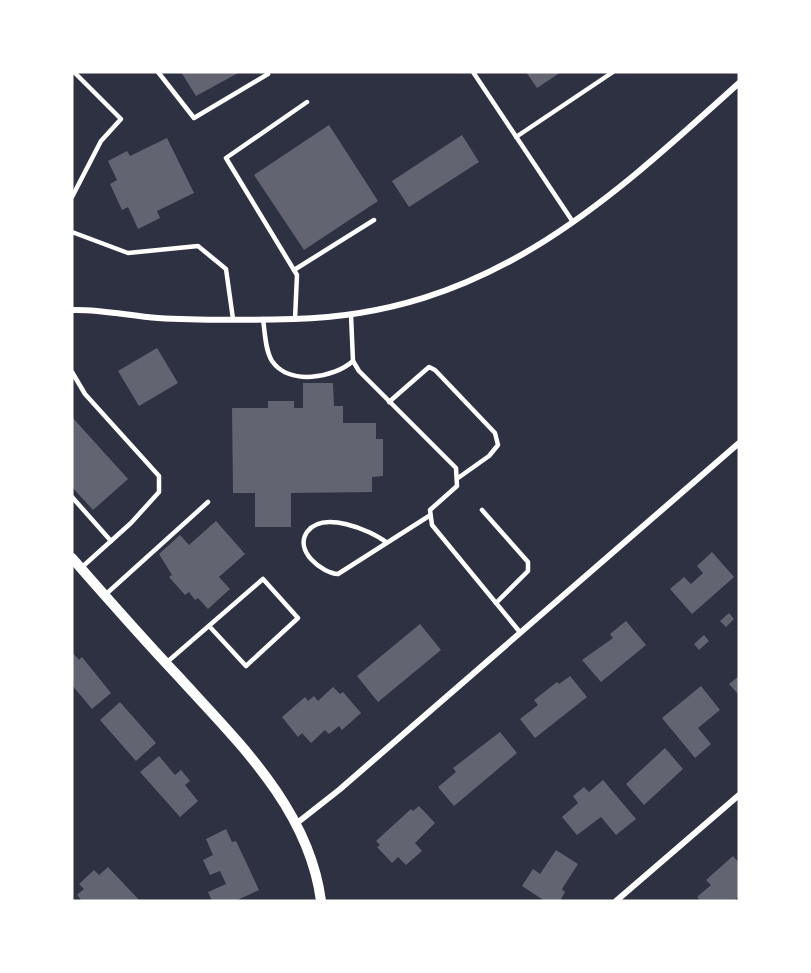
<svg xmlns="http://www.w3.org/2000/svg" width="811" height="973" font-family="Georgia,serif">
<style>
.building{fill:#626471}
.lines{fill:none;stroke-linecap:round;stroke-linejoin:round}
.service{stroke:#fff;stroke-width:4.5}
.minor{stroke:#fff;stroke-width:6}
.tertiary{stroke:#fff;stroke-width:10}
</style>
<rect width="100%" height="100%" fill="#2d3142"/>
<g class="building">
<polygon points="181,72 240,72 196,96"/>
<polygon points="526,72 561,72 537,88"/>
<polygon points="329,125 378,201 304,250 254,175"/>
<polygon points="462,135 479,162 409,207 392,181"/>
<polygon points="167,138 194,193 157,211 160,218 138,229 128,207 122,210 110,184 117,180 108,161 127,151 130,156"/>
<polygon points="157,348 178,383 139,406 118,371"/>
<polygon points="303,383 333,383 334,406 343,406 343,423 376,423 376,439 383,439 383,476 372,477 372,492 291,493 291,527 255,527 255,493 233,493 232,408 268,408 268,401 294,401 294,408 303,408"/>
<polygon points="72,417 128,479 93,510 72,487"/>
<polygon points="216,521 245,554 219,577 230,589 208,609 198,598 195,600 189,592 185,595 169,577 172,575 159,554 180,535 189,545"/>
<polygon points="712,552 734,577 692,614 670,589 684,577 691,584 703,573 697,566"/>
<polygon points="729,613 734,619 726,627 720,621"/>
<polygon points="626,621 646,645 601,682 582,660 613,638 610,634"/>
<polygon points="420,624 441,650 378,702 357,676"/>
<polygon points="704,635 709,641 699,650 694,644"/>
<polygon points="72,652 79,660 82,657 111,693 92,709 72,685"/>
<polygon points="570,676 587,697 535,738 520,719 538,705 534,700 557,682 559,684"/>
<polygon points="739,676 739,695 729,684"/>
<polygon points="701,686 720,710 698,728 711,744 695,758 662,718"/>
<polygon points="333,687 340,694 343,692 361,713 342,730 339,726 329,734 325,730 311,743 302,733 298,737 282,717 305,697 308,701 314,696 318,701"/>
<polygon points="120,702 156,743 136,761 100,720"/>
<polygon points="500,732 517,753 454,806 438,787 456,772 453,768"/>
<polygon points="665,748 683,769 644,805 626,784"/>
<polygon points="159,756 175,775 181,770 190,781 185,785 198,801 180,817 140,772"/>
<polygon points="603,780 636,819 616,835 601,817 577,835 562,817 578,803 573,796 584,787 589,792"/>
<polygon points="419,806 435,823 415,843 422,851 406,865 398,857 392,863 377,847 380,845 376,841 411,809 413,811"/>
<polygon points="226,829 232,842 236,841 259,890 235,901 212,901 208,892 226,884 220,871 210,875 203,860 213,855 206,839"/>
<polygon points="556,850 578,864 562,889 565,892 560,901 545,901 522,886 533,869 540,874"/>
<polygon points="733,856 739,863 739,896 734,901 701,901 697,897 711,885 706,880"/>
<polygon points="108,867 140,901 82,901 77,895 84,889 79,884 94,870 99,875"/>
</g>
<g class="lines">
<g class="service">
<polyline points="158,72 194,118 268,74"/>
<polyline points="473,72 573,222"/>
<polyline points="516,137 613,72"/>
<polyline points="72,197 101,141 121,119 74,72"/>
<polyline points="72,232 128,253 198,246 226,269 233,319"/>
<polyline points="294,270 374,220"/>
<polyline points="351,315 353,361 359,371 456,468 457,486 430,510 432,525 519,631"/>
<path d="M263,319C265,332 265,350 272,361C289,386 334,378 353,361"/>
<polyline points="295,319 297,275 226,158 307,102"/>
<polyline points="72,372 85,394 159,476 159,492 131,523 81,568"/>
<polyline points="389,402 429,367 435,370 495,433 498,445 489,456 458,478"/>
<polyline points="72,497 111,541"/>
<polyline points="482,510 528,562 528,571 496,603"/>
<path d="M386,542C370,530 323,510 307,532C294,551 322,573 338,574L429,516"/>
<polyline points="105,595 208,502"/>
<polyline points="166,663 263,579 298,618 246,666 210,627"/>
</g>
<g class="minor">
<path d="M72,310C100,309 130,316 158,318C203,321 249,320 294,319C487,314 604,205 739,83"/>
<polyline points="297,823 339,790 739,443"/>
<polyline points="616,901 739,795"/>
</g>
<path class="tertiary" d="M72,558C107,598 142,638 179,677C238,742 309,809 321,901"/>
</g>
<rect width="811" height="973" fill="none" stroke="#ffffff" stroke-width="147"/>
</svg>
